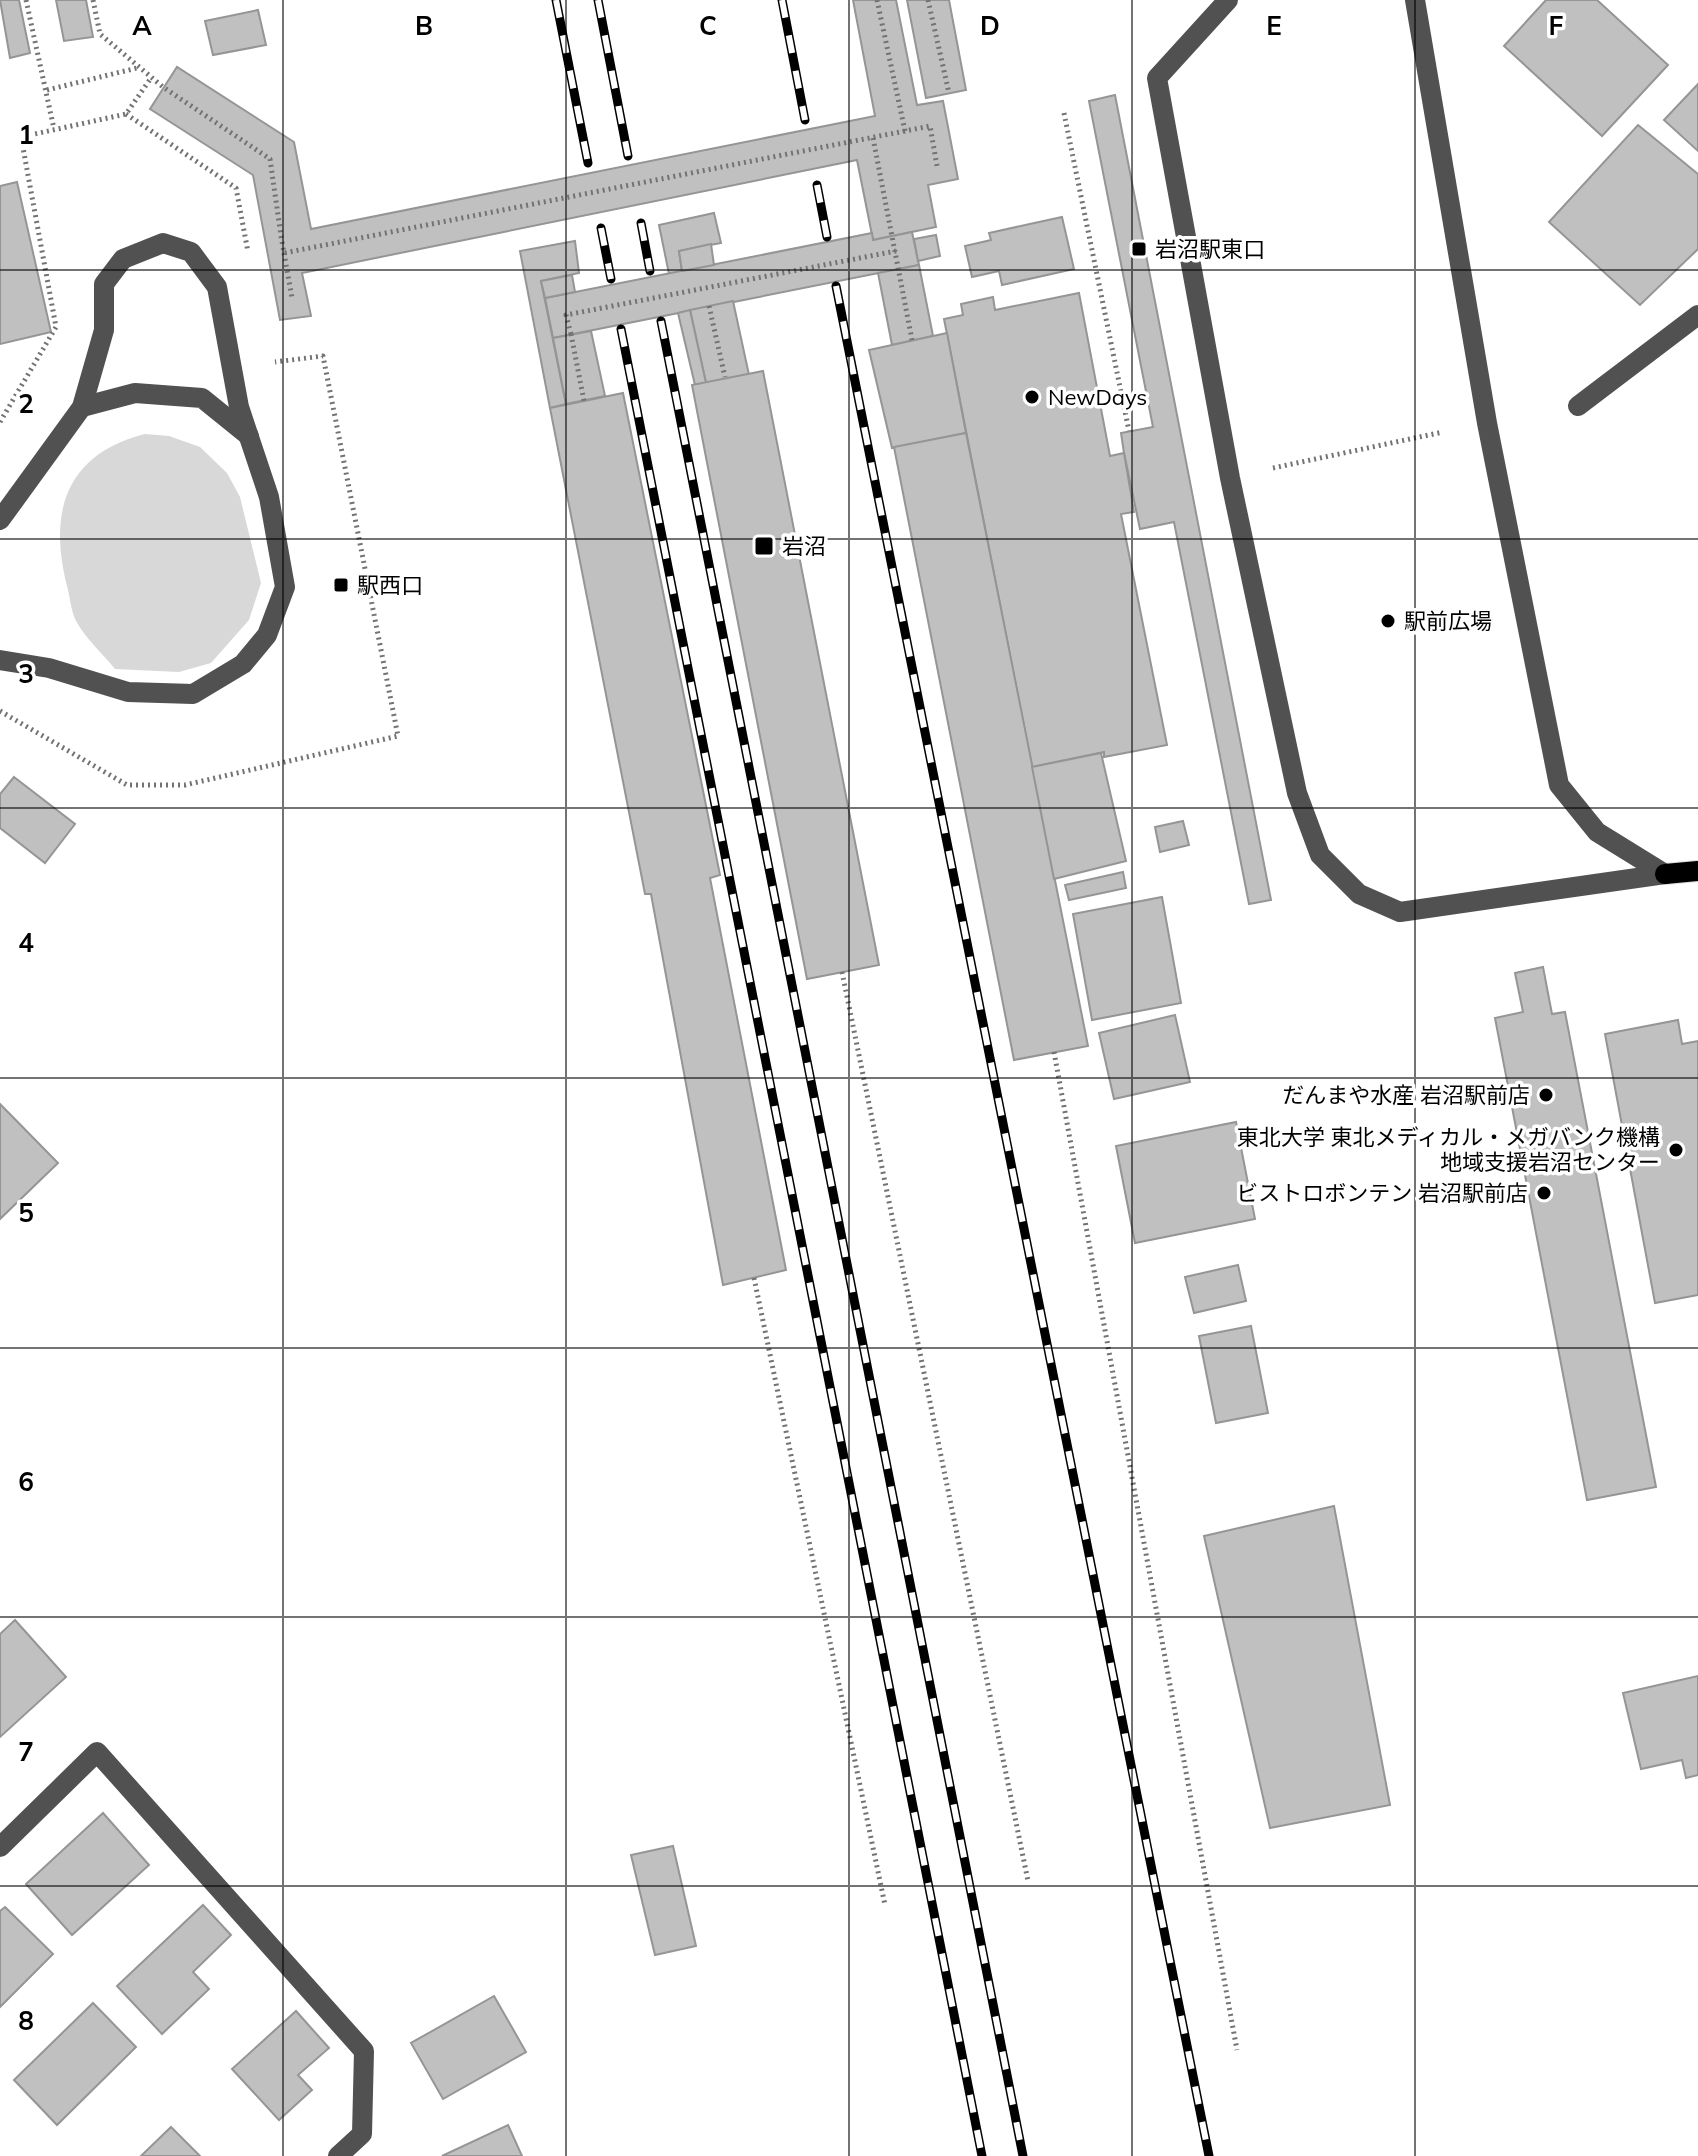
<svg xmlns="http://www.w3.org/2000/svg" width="1698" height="2156" font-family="Mulish,'Noto Sans JP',sans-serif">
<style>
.green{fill:#d8d8d8}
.building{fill:#c0c0c0;stroke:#959595;stroke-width:2}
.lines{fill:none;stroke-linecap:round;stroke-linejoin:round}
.major-casing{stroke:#dbdbdb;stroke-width:22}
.path{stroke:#737373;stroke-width:5;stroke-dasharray:2 4;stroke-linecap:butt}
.minor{stroke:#515151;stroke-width:20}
.major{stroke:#000;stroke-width:20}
.rail-casing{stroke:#000;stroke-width:9}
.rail{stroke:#fff;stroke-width:6;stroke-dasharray:18;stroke-linecap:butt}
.path-bridge{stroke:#737373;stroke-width:5;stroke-dasharray:2 4;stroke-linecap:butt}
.grid{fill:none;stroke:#000;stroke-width:2;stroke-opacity:0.55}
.poi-dot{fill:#000;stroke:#fff;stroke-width:3}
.labels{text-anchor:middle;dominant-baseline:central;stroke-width:7;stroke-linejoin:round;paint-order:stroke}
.poi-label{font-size:22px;fill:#000;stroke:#fff;text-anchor:start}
.grid-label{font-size:26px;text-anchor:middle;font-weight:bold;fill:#000;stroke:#fff;stroke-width:7;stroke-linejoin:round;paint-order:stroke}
</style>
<rect width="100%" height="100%" fill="#fff"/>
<path class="green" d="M145,434L169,436L200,447L227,473L240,497L261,583L249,620L211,663L179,672L115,669C103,654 85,638 76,621C71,611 70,597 67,586C48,511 66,454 145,434Z"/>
<g class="building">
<polygon points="0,0 19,0 30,53 10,58"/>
<polygon points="56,0 86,0 93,37 64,41"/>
<polygon points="853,0 896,0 917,105 943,101 958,179 928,185 936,227 873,240 857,160 302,273 311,316 280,320 253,175 150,109 177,67 294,142 311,229 875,116"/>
<polygon points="907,0 949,0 966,90 926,98"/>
<polygon points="1546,0 1597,0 1668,65 1602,136 1504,46"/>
<polygon points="258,10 266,45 213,55 205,21"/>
<polygon points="1698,84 1698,151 1664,120"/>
<polygon points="1115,95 1271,900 1249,904 1174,522 1140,529 1124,453 1121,433 1153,427 1089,101"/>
<polygon points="1638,125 1698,174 1698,249 1640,305 1549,222"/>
<polygon points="17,182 51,332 0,344 0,186"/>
<polygon points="714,213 721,243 679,251 682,271 669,274 659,225"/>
<polygon points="1062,217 1074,269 1002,285 999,271 972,277 965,246 991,240 989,233"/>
<polygon points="912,232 919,265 553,338 545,298 872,233 873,240"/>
<polygon points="936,235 940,256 918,261 914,239"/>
<polygon points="575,241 579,273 541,281 566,404 550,408 520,251"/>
<polygon points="711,244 714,265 682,271 679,251"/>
<polygon points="919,265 933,336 892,345 878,273"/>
<polygon points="572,275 575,292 545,298 541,281"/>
<polygon points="1079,293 1110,456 1124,453 1134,512 1121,514 1167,745 1104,757 1104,752 1032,767 944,319 963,315 961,304 993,297 995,310"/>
<polygon points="733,301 749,375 706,383 690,310"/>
<polygon points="690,310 706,383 695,385 678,313"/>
<polygon points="591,331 605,396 566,404 553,338"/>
<polygon points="947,333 966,433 892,448 869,350"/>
<polygon points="763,371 879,965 807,979 692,385"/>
<polygon points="623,393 720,875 710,878 786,1270 723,1285 651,894 645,894 550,408"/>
<polygon points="966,433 1088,1046 1014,1060 894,447"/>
<polygon points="1101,753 1126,861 1054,879 1032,767"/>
<polygon points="14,777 75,824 45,863 0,828 0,794"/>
<polygon points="1183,821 1189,845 1160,852 1155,827"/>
<polygon points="1123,872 1126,888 1069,900 1065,885"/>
<polygon points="1162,897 1181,1003 1092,1020 1073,914"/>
<polygon points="1543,967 1552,1014 1565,1012 1656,1487 1587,1500 1495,1018 1523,1012 1515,973"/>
<polygon points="1175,1015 1190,1082 1114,1099 1099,1033"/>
<polygon points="1678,1020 1682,1044 1698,1041 1698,1295 1655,1303 1605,1034"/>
<polygon points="0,1104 58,1163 0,1219"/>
<polygon points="1236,1122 1255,1219 1135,1243 1116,1146"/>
<polygon points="1238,1265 1246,1301 1194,1313 1185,1277"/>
<polygon points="1251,1326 1268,1413 1216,1423 1199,1336"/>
<polygon points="1334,1506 1390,1805 1270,1828 1204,1536"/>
<polygon points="15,1620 66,1677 0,1737 0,1634"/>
<polygon points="1698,1676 1698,1775 1686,1778 1682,1760 1641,1769 1623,1693"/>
<polygon points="103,1813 149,1865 72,1935 26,1884"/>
<polygon points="673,1846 696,1946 655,1955 631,1855"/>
<polygon points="203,1905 231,1935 193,1972 209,1989 162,2034 117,1986"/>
<polygon points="5,1907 53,1954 0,2007 0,1911"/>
<polygon points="494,1996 526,2052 443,2099 411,2043"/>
<polygon points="93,2003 136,2047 57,2125 14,2080"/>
<polygon points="296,2011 329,2048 298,2075 312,2090 279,2120 232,2069"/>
<polygon points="508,2125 522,2156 442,2156"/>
<polygon points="171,2127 200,2156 141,2156"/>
</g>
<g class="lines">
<defs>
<polyline id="major" points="1665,874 1698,871"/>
</defs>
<use href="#major" class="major-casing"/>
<g class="path">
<polyline points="26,0 54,129"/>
<polyline points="93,0 100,34 163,87 270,159 281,236"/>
<polyline points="877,0 905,131 930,126 937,166"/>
<polyline points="928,0 949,93"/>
<polyline points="47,90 137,68"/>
<polyline points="1064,113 1129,431"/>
<polyline points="126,114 236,188 248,252"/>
<polyline points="873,138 912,340"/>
<polyline points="284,253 292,298"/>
<polyline points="709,306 725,377"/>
<polyline points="571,334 584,401"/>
<polyline points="0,422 56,327 21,137 126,114 151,78"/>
<polyline points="1273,468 1443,432"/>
<polyline points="0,711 127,785 185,785 398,736 323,356 275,362"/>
<polyline points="842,972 1028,1881"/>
<polyline points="1054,1052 1237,2050"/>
<polyline points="754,1278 885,1905"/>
</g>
<g class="minor">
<polyline points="1228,0 1157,78 1230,478 1297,793 1320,855 1359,894 1400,912 1665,874"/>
<polyline points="1415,0 1487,423 1559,785 1597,832 1665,874"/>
<polyline points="1578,406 1698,315"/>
<polyline points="82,407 135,393 202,398 249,436"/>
<polyline points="0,520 82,407 104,330 104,284 123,259 163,243 191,252 217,287 239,407 269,497 285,587 267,635 243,664 193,694 128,692 49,668 0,660"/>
<polyline points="0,1847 97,1752 364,2051 362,2134 338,2156"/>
</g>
<use href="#major" class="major"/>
<defs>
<g id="rail">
<polyline points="556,0 588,163"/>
<polyline points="598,0 628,156"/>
<polyline points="782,0 805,120"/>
<polyline points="817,185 827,237"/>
<polyline points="641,223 650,271"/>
<polyline points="601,228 611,279"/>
<polyline points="836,286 1209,2156"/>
<polyline points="661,321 1023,2156"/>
<polyline points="621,329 982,2156"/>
</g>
</defs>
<use href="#rail" class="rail-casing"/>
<use href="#rail" class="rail"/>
<g class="path-bridge">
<polyline points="281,236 284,253 905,131"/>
<polyline points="571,334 566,315 896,251"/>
</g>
</g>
<path class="grid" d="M283,0V2156M566,0V2156M849,0V2156M1132,0V2156M1415,0V2156M0,270H1698M0,539H1698M0,808H1698M0,1078H1698M0,1348H1698M0,1617H1698M0,1886H1698"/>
<g class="poi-dot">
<rect x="1131" y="241" width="16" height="16" rx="4"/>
<circle cx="1032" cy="397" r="8"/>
<rect x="754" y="536" width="20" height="20" rx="4"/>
<rect x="333" y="577" width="16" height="16" rx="4"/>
<circle cx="1388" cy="621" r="8"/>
<circle cx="1546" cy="1095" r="8"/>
<circle cx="1676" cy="1150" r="8"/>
<circle cx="1544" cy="1193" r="8"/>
</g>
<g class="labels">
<g class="poi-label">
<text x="1155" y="249">岩沼駅東口</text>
<text x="1048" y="397">NewDays</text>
<text x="782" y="546">岩沼</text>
<text x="357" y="585">駅西口</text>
<text x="1404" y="621">駅前広場</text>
<text x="1530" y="1095" text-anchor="end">だんまや水産 岩沼駅前店</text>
<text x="1660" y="1137" text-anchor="end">東北大学 東北メディカル・メガバンク機構<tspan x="1660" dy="25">地域支援岩沼センター</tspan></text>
<text x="1528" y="1193" text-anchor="end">ビストロボンテン 岩沼駅前店</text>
</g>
</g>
<g class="grid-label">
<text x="142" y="35">A</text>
<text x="424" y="35">B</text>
<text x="708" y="35">C</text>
<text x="990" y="35">D</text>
<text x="1274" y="35">E</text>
<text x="1556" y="35">F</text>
<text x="26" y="144">1</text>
<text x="26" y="413">2</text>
<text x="26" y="683">3</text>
<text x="26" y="952">4</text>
<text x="26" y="1222">5</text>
<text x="26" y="1491">6</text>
<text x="26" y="1761">7</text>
<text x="26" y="2030">8</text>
</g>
</svg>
